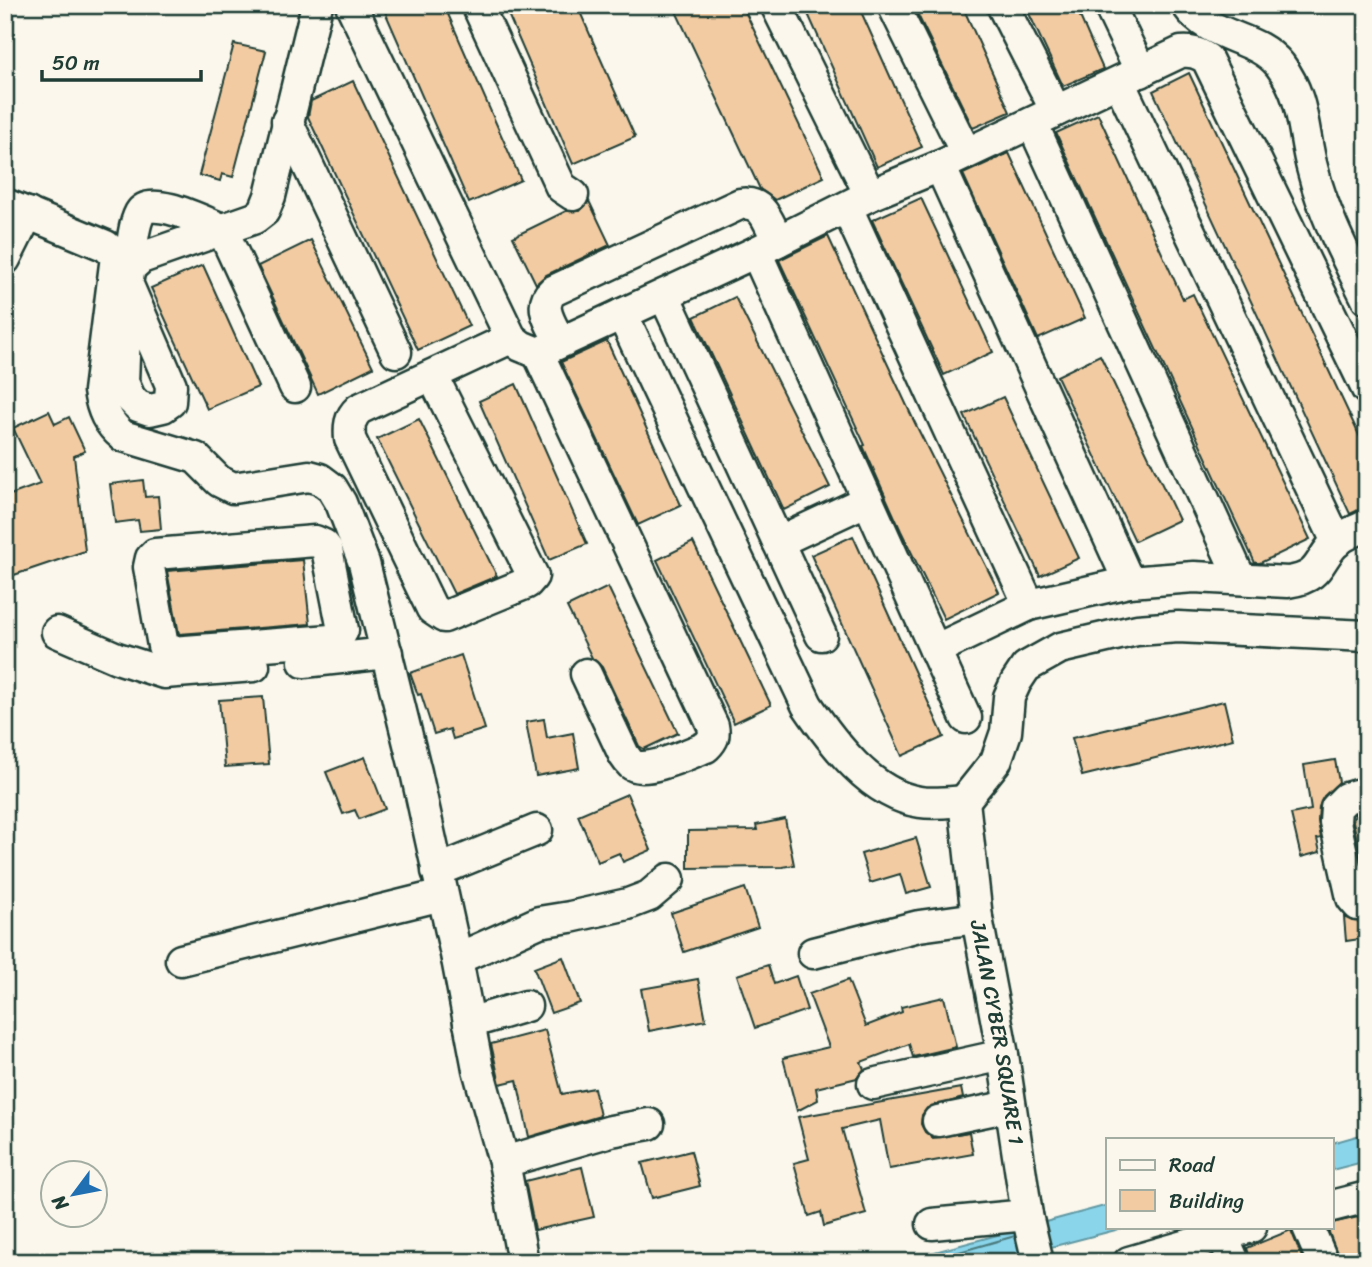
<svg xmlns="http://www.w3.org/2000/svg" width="1372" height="1267" font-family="Sriracha,sans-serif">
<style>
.water{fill:#8bd5eb;stroke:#6098a2;stroke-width:2}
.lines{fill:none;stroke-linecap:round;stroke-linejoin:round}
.shore{stroke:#4a7a7d;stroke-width:2}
.building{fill:#f3cba2;stroke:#1f3d34;stroke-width:2}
.minor-casing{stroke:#1f3d34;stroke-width:35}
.minor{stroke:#fbf7ec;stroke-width:30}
.labels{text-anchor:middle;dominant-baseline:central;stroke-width:5;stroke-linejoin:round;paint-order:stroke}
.street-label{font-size:21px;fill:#1f3d34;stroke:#fbf7ec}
</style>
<rect width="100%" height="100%" fill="#fbf7ec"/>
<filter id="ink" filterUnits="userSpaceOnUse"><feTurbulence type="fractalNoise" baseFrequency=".0143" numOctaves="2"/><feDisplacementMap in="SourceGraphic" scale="14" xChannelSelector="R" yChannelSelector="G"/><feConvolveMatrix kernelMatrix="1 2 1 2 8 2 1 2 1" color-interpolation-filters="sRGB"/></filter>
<g filter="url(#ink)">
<g class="water">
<polygon points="1367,1133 1367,1161 1332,1170 1332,1143"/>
<polygon points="1108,1205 1108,1227 1127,1227 994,1262 898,1262"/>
</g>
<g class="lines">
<polyline class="shore" points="924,1262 1015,1236"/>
</g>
<g class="building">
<polygon points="382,5 444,5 521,180 469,203"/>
<polygon points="504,5 577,5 635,137 573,164"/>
<polygon points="673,5 742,5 824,177 775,200 760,189"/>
<polygon points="804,5 858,5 922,147 877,167"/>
<polygon points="913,5 962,5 1010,112 973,128"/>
<polygon points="1025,5 1075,5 1103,69 1063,86"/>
<polygon points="234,44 266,51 233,177 222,174 220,181 199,175"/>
<polygon points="1189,73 1367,452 1367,506 1350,514 1153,91"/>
<polygon points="353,81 469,326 418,350 308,117 311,101"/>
<polygon points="1098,114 1183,299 1193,294 1310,539 1260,563 1255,563 1056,133"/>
<polygon points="1009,153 1085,318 1038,339 963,174"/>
<polygon points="921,198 993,352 944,375 872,220"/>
<polygon points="589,201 610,245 546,275 536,284 513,237 566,211 580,211"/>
<polygon points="828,236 914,421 999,592 944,619 901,531 863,446 865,445 779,260"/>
<polygon points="311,240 373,367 318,394 258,266"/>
<polygon points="203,265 258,387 207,409 151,288"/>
<polygon points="735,297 830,487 784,510 694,317"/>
<polygon points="607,341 681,505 638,525 561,362"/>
<polygon points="1100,355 1179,520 1135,541 1057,376"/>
<polygon points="516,384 587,544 549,560 479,401"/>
<polygon points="1003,397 1079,558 1040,576 964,415"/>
<polygon points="49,411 55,424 69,417 85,451 74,456 85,551 5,578 5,497 40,484 13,428"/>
<polygon points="419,419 497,576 454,594 377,439"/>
<polygon points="143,480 145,497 158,496 161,529 140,531 138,520 115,523 110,484"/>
<polygon points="853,536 944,737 902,756 811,555"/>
<polygon points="693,542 771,705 734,723 657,560"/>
<polygon points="303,560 310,624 179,634 167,571"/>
<polygon points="608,587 678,733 644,749 639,746 602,667 592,658 567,607"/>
<polygon points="461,655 485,729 453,739 450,729 434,734 421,694 418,695 410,673"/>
<polygon points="263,697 269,764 225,767 219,700"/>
<polygon points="1224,701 1233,739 1082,776 1072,738"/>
<polygon points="544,719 547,738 573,733 579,768 536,776 526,722"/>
<polygon points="365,757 385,809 359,819 355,810 343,814 326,772"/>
<polygon points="1335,760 1339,782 1324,796 1319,807 1318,821 1321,838 1317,839 1320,852 1301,857 1291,814 1311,810 1304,765"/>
<polygon points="627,794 651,850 623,862 619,853 598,862 578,815"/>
<polygon points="1367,810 1367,868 1363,868 1353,821 1355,814"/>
<polygon points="785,819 794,865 782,867 688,868 688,831 757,830 756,825"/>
<polygon points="916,838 931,887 906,894 900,874 870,883 861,854"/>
<polygon points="745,888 758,927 684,952 671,913"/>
<polygon points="1344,917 1352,921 1367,922 1367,938 1346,941"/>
<polygon points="563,957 580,1003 551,1013 534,968"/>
<polygon points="768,965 774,984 796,976 807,1010 755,1028 737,975"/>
<polygon points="698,979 706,1020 649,1031 641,989"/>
<polygon points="848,980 866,1026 902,1012 901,1007 944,997 956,1047 913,1057 909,1044 861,1062 864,1069 857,1078 816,1088 818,1100 797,1111 783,1058 829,1047 809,994"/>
<polygon points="545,1030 562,1094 594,1088 600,1116 529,1137 517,1080 500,1084 491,1044"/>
<polygon points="961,1088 963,1098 927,1108 922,1115 921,1124 925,1132 933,1138 969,1132 973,1154 889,1169 880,1120 842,1129 866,1214 824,1226 821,1212 809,1216 794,1163 809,1159 798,1117"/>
<polygon points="691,1151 700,1186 652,1198 642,1163"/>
<polygon points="582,1167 594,1217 535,1230 525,1181"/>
<polygon points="1367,1215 1367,1262 1340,1262 1327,1227 1332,1227 1332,1223"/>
<polygon points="1291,1230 1304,1262 1251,1262 1247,1248"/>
</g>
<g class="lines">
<defs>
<g id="minor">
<path d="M351,5L511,338L521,346L538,353L756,252L870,195L940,166L1181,52C1192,51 1198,53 1207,59L1367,389"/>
<polyline points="477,5 561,187 573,195"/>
<polyline points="776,5 870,195"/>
<polyline points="893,5 966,153"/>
<polyline points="1002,5 1056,111"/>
<polyline points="1109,5 1141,72"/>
<path d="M1187,5C1211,40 1255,34 1280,65C1306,99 1302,133 1313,171C1324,215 1347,258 1367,299"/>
<polyline points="1119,82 1337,542"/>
<polyline points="287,121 396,352"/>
<polyline points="1032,123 1240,578"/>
<polyline points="940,166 1129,582"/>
<path d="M5,204L106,246L116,256L99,391C102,410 108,424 123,436L196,458L219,481L233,488L309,476L320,479L332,488L341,503L364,563L416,772L457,959L478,1069L504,1162L523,1262"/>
<polyline points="847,208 1029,605"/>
<path d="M756,252L935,650L1029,605L1129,582L1194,577L1288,582C1323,577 1317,560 1337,541C1345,534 1358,530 1367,525"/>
<polyline points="5,259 28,213"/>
<path d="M130,268C132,252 132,228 140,213C151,194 206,223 222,229L295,387"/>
<polyline points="127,283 171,385 170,402 163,407 150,410 138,406 130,398 123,382 127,283 130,268 141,258 255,218 264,211 270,196 317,5"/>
<polyline points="664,295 821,635"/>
<path d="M622,314L807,705C833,743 871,795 920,802C934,804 950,802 964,801"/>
<path d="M560,342C553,326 536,306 553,291L740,204C764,200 768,223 778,241"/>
<path d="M538,353L713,726C715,736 713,740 706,747C690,753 644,775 631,764C628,761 626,758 624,755L586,674"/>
<path d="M432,375L533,576L527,583L444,617L432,609L350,439C349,427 349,418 359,409L511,338"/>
<polygon points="315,541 324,545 327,549 343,630 339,637 331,640 172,652 163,646 149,567 151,558 155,554"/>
<polyline points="778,542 868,500"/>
<polyline points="57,632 117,658 164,673 254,666"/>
<polyline points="935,650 966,718"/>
<polyline points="304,662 387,653"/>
<polyline points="1367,792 1346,798 1336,808 1335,822 1352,898 1358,905 1367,904"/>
<polyline points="964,801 996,761 1006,732 1009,697 1016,682 1026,667 1060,648 1137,630 1178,627 1367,636"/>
<path id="s1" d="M964,801L977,918L1003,1055L1027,1215L1038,1262"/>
<polyline points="437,871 537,830"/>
<polyline points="813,953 919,926 977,918"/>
<polyline points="457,959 539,922 570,917 628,904 649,896 669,879"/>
<polyline points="181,960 442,895"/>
<polyline points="469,1023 526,1006"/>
<polyline points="873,1084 1003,1055"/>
<polyline points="938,1121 1010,1106"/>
<polyline points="504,1162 611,1131 649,1124"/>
<polyline points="1332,1206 1367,1197"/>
<polyline points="932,1224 1027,1215"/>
<polyline points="1308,1227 1323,1262"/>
<polyline points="1222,1234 1234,1262"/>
<polyline points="1129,1262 1251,1227"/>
</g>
</defs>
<use href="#minor" class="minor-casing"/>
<use href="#minor" class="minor"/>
</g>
</g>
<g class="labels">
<g class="street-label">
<text stroke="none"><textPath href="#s1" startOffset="234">JALAN CYBER SQUARE 1</textPath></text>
</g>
</g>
<rect width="1372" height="1267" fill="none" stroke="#fbf7ec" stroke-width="28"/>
<rect x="14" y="14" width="1344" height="1239" fill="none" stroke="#1f3d34" stroke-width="2.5" filter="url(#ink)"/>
<rect x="1106" y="1138" width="228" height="91" fill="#fbf7ec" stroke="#a3ada2" stroke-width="2"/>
<rect x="1120" y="1160" width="35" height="10" fill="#fbf7ec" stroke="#a3ada2" stroke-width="2"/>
<text x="1169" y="1172" font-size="21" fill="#1f3d34">Road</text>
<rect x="1120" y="1190" width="35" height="21" fill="#f3cba2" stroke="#a3ada2" stroke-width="2"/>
<text x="1169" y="1208" font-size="21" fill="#1f3d34">Building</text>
<g transform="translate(74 1194) rotate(238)"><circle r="33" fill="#fbf7ec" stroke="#a3ada2" stroke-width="2"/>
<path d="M0-5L12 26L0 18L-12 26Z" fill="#1f6fb2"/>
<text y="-10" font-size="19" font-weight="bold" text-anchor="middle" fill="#1f3d34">N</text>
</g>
<path d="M42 70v10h159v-10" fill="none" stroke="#1f3d34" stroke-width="3.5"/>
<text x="52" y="70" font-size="21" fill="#1f3d34" stroke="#fbf7ec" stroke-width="5" paint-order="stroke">50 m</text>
</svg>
